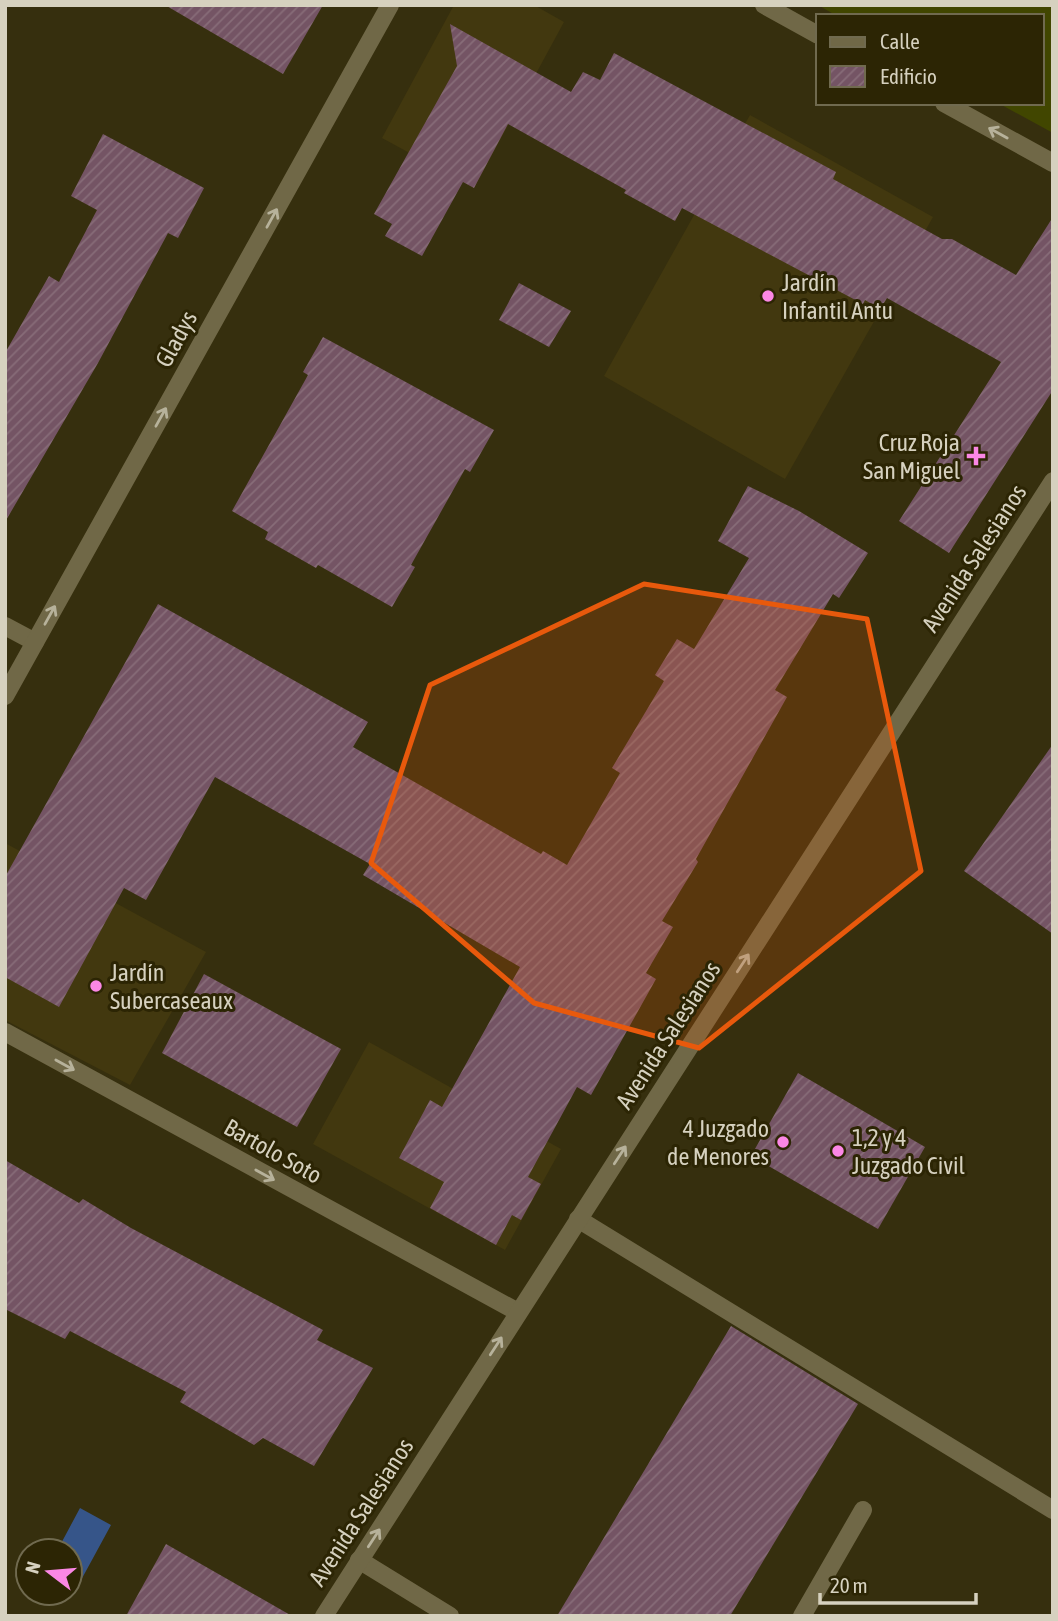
<svg xmlns="http://www.w3.org/2000/svg" width="1058" height="1621" font-family="'Asap Condensed',sans-serif">
<style>
.built{fill:#42380f}
.park{fill:#414600}
.water{fill:#365589}
.building{fill:url(#building-hatch)}
.lines{fill:none;stroke-linecap:round;stroke-linejoin:round}
.service{stroke:#706847;stroke-width:18}
.minor{stroke:#706847;stroke-width:18}
.tertiary{stroke:#706847;stroke-width:18}
.secondary{stroke:#706847;stroke-width:18}
.oneway{stroke:#b7b29b}
.marked{fill:#e8590c;fill-opacity:0.2;stroke:#e8590c;stroke-width:5;stroke-linejoin:round}
.poi-dot{fill:#fb87e5;stroke:#2c2504;stroke-width:2.5}
.labels{text-anchor:middle;dominant-baseline:central;stroke-width:6;stroke-linejoin:round;paint-order:stroke}
.poi-label{font-size:24px;fill:#d6d1bf;stroke:#2c2504;text-anchor:start}
.street-label{font-size:24px;fill:#d6d1bf;stroke:#2c2504}
</style>
<defs>
<pattern id="building-hatch" width="6" height="6" patternUnits="userSpaceOnUse" patternTransform="scale(1.75)"><rect width="6" height="6" fill="#745464"/><path d="M-1 1l2-2M0 6l6-6M5 7l2-2" fill="none" stroke="#876c78"/></pattern>
</defs>
<rect width="100%" height="100%" fill="#362f0e"/>
<g class="built">
<polygon points="454,5 534,5 564,22 474,188 382,138"/>
<polygon points="750,115 933,217 785,479 604,376"/>
<polygon points="5,843 206,952 130,1085 5,1020"/>
<polygon points="369,1042 561,1149 505,1250 313,1144"/>
</g>
<polygon class="park" points="818,5 1053,5 1053,133 998,103 1042,103 1042,16 837,16"/>
<polygon class="water" points="80,1508 111,1525 80,1582 70,1576 70,1551 57,1551"/>
<g class="building">
<polygon points="165,5 323,5 283,74"/>
<polygon points="450,24 571,92 583,72 600,80 614,53 836,172 833,179 942,239 952,239 1016,275 1053,217 1053,390 949,553 899,521 1001,362 887,298 880,309 865,300 863,304 682,208 675,221 624,193 626,190 508,124 474,188 463,182 422,256 385,236 392,224 374,214 457,66"/>
<polygon points="103,134 204,188 178,238 168,233 98,363 5,522 5,353 49,276 59,282 97,210 71,196"/>
<polygon points="519,283 571,311 549,347 499,320"/>
<polygon points="323,337 494,430 470,472 465,469 411,565 415,567 392,607 318,565 316,568 265,539 268,532 232,511 308,375 303,372"/>
<polygon points="748,486 799,511 868,553 839,598 833,594 775,690 787,697 696,859 698,862 662,921 673,927 646,973 656,979 591,1095 577,1087 528,1177 541,1184 521,1220 512,1215 496,1245 430,1208 444,1182 399,1158 430,1100 442,1107 520,967 363,875 370,864 215,777 146,900 124,888 59,1007 5,977 5,877 158,604 368,722 353,747 541,854 543,851 567,865 620,773 612,768 664,681 655,675 677,639 694,649 749,558 718,541"/>
<polygon points="1053,744 1053,934 964,871"/>
<polygon points="204,974 341,1049 297,1127 162,1053"/>
<polygon points="798,1073 925,1147 878,1229 751,1156"/>
<polygon points="5,1160 79,1203 83,1199 131,1228 323,1330 317,1340 373,1368 314,1466 263,1438 254,1445 180,1402 186,1392 70,1331 65,1339 5,1309"/>
<polygon points="731,1326 858,1404 730,1616 557,1616"/>
<polygon points="166,1544 292,1616 126,1616"/>
</g>
<g class="lines">
<g class="service">
<polyline points="5,626 35,642"/>
<polyline points="578,1219 1053,1510"/>
<polyline points="359,1560 450,1616"/>
<polyline points="802,1616 863,1510"/>
</g>
<g class="minor">
<polyline points="5,696 390,5"/>
<polyline points="5,1032 518,1312"/>
</g>
<g class="tertiary">
<polyline points="764,5 818,35"/>
<polyline points="944,103 1053,163"/>
</g>
<polyline class="secondary" points="324,1616 1053,481"/>
</g>
<defs><path id="oneway-shaft" d="M-6 0H5M1.5-3L5.5 0L1.5 3" fill="none" stroke-width="1.6" stroke-linecap="round" stroke-linejoin="round" transform="scale(1.75)"/></defs>
<g class="oneway">
<use href="#oneway-shaft" transform="translate(998 133) rotate(-151)"/>
<use href="#oneway-shaft" transform="translate(272 218) rotate(-61)"/>
<use href="#oneway-shaft" transform="translate(161 417) rotate(-61)"/>
<use href="#oneway-shaft" transform="translate(50 615) rotate(-61)"/>
<use href="#oneway-shaft" transform="translate(743 963) rotate(-57)"/>
<use href="#oneway-shaft" transform="translate(65 1065) rotate(29)"/>
<use href="#oneway-shaft" transform="translate(620 1155) rotate(-57)"/>
<use href="#oneway-shaft" transform="translate(265 1175) rotate(29)"/>
<use href="#oneway-shaft" transform="translate(496 1346) rotate(-57)"/>
<use href="#oneway-shaft" transform="translate(374 1538) rotate(-57)"/>
</g>
<path class="marked" d="M644,584L867,619L921,871L699,1048L534,1003L371,863L430,685Z"/>
<g class="poi-dot">
<circle cx="768" cy="296" r="7"/>
<path d="M972.5 445.5h7v7h7v7h-7v7h-7v-7h-7v-7h7z"/>
<circle cx="96" cy="986" r="7"/>
<circle cx="783" cy="1142" r="7"/>
<circle cx="838" cy="1151" r="7"/>
</g>
<g class="labels">
<g class="poi-label">
<text x="782" y="282">Jardín<tspan x="782" dy="28">Infantil Antu</tspan></text>
<text x="960" y="442" text-anchor="end">Cruz Roja<tspan x="960" dy="28">San Miguel</tspan></text>
<text x="110" y="972">Jardín<tspan x="110" dy="28">Subercaseaux</tspan></text>
<text x="769" y="1128" text-anchor="end">4 Juzgado<tspan x="769" dy="28">de Menores</tspan></text>
<text x="852" y="1137">1,2 y 4<tspan x="852" dy="28">Juzgado Civil</tspan></text>
</g>
<g class="street-label">
<text transform="translate(176 339) rotate(-61)">Gladys</text>
<text transform="translate(974 558) rotate(-57)">Avenida Salesianos</text>
<text transform="translate(668 1035) rotate(-57)">Avenida Salesianos</text>
<text transform="translate(273 1151) rotate(29)">Bartolo Soto</text>
<text transform="translate(361 1512) rotate(-57)">Avenida Salesianos</text>
</g>
</g>
<rect width="1058" height="1621" fill="none" stroke="#d6d1bf" stroke-width="14"/>
<rect x="816" y="14" width="228" height="91" fill="#2c2504" stroke="#706a4f" stroke-width="2"/>
<rect x="830" y="37" width="35" height="10" fill="#706847" stroke="#706a4f" stroke-width="2"/>
<text x="880" y="49" font-size="21" fill="#d6d1bf">Calle</text>
<rect x="830" y="66" width="35" height="21" fill="url(#building-hatch)" stroke="#706a4f" stroke-width="2"/>
<text x="880" y="84" font-size="21" fill="#d6d1bf">Edificio</text>
<g transform="translate(49 1572) rotate(286)"><circle r="33" fill="#2c2504" stroke="#706a4f" stroke-width="2"/>
<path d="M0-5L12 26L0 18L-12 26Z" fill="#fb87e5"/>
<text y="-10" font-size="19" font-weight="bold" text-anchor="middle" fill="#d6d1bf">N</text>
</g>
<path d="M820 1593v10h156v-10" fill="none" stroke="#d6d1bf" stroke-width="3.5"/>
<text x="830" y="1593" font-size="21" fill="#d6d1bf" stroke="#2c2504" stroke-width="5" paint-order="stroke">20 m</text>
</svg>
